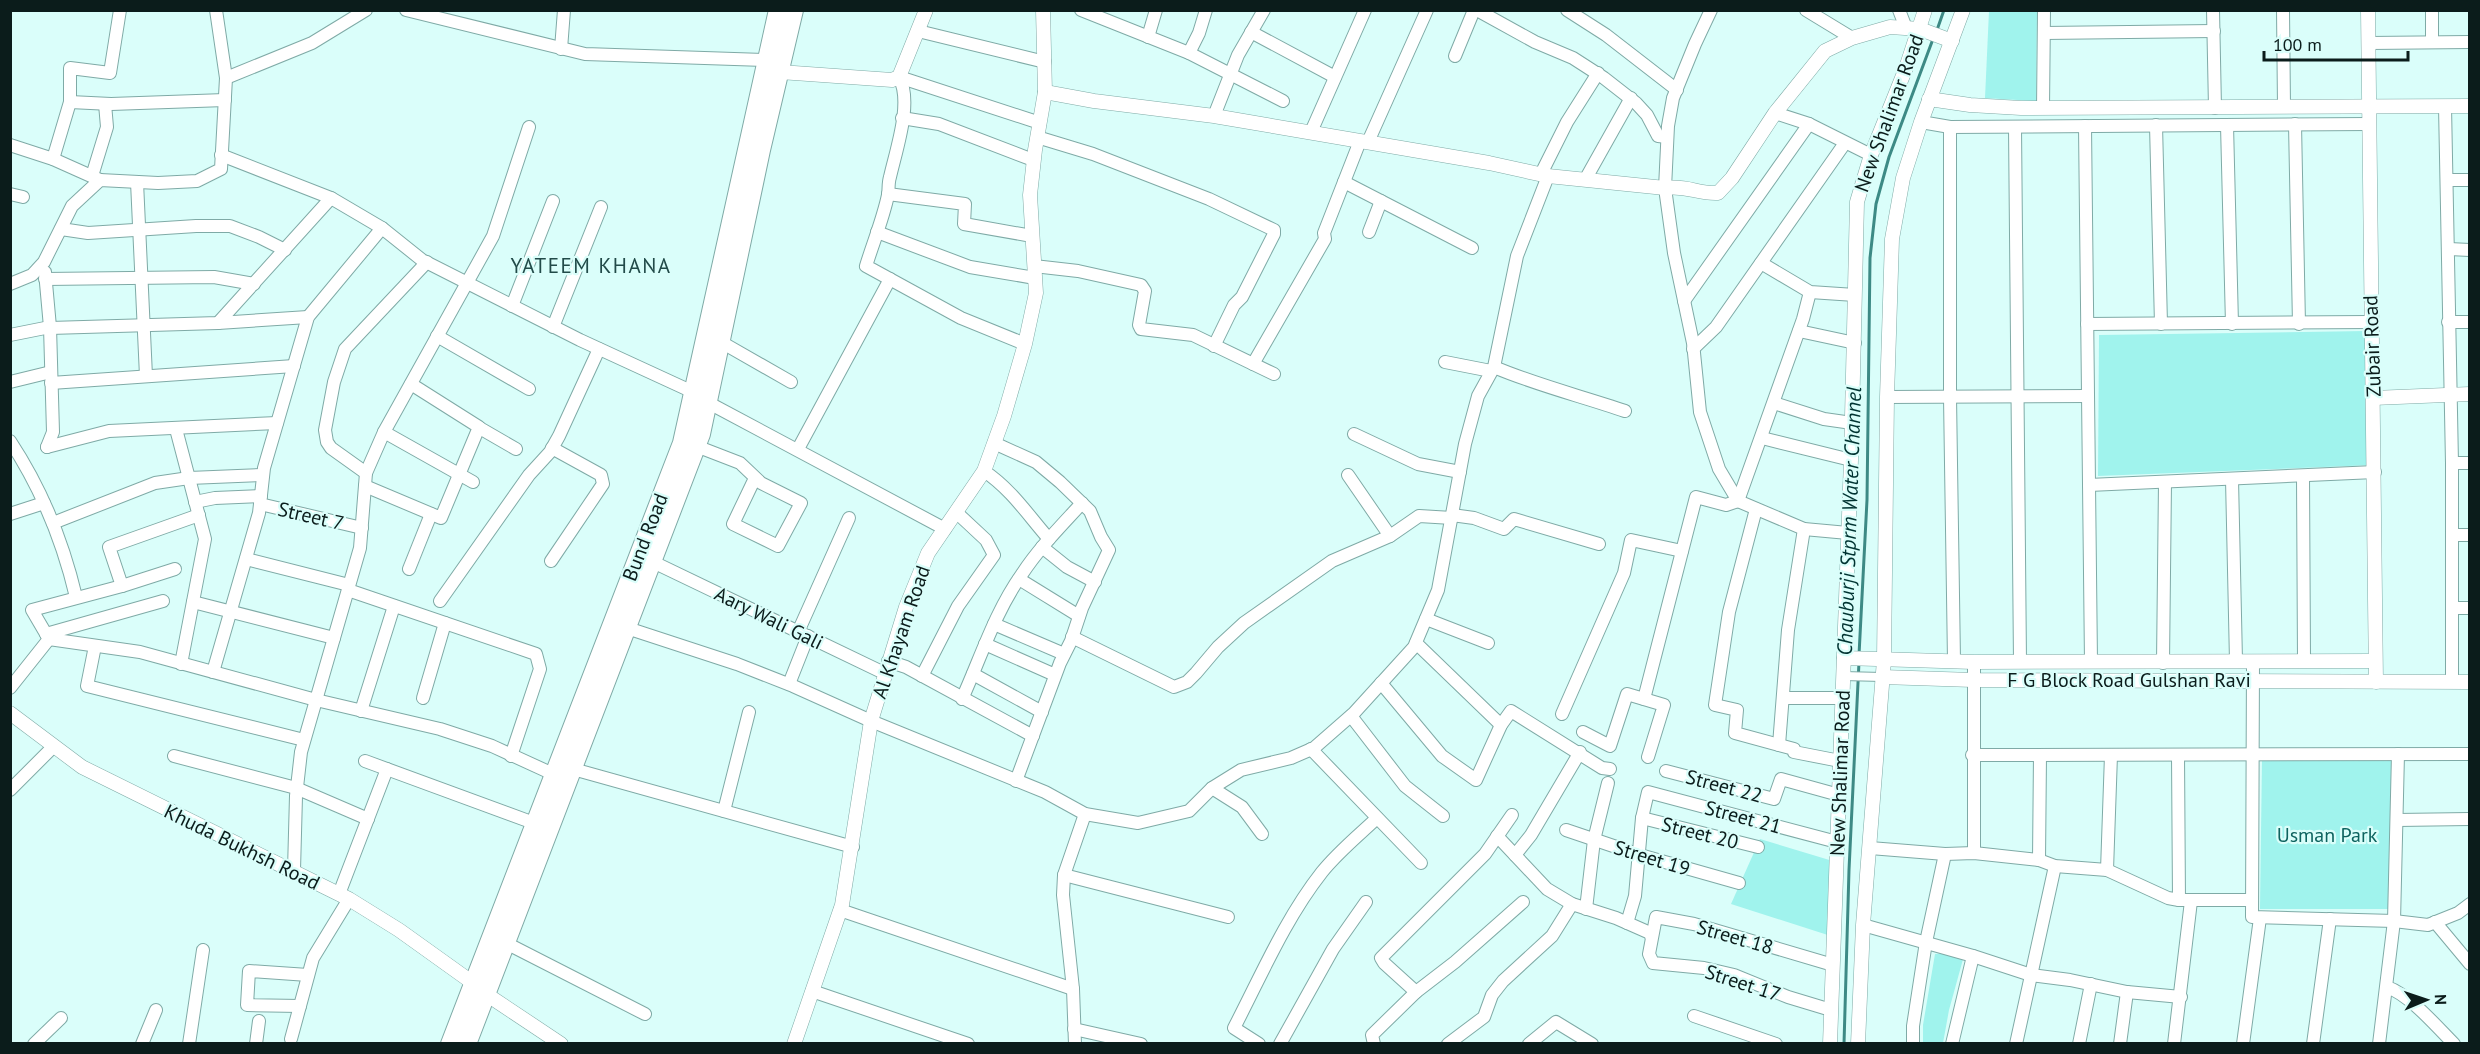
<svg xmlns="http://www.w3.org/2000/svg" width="2480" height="1054" font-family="'PT Sans',sans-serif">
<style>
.green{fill:#a0f3ed}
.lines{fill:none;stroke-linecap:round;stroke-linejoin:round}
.stream{stroke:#3d8a85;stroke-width:3}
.pedestrian-casing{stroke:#7faaa6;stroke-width:10}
.minor-casing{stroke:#7faaa6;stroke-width:14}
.tertiary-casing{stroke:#7faaa6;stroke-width:15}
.primary-casing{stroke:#7faaa6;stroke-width:20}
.pedestrian{stroke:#fff;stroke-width:8}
.minor{stroke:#fff;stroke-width:12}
.tertiary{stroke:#fff;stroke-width:14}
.primary{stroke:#fff;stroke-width:18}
.labels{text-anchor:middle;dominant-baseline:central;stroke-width:4.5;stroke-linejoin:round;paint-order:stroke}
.street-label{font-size:20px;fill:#0b1c1b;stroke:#dafefa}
.park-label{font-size:20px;fill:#0d635f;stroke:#dafefa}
.neighbourhood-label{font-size:21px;letter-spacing:1.5px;fill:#224b49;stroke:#dafefa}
.water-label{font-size:21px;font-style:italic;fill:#003331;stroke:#dafefa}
</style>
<rect width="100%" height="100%" fill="#dafefa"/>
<g class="green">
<polygon points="1989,11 2037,11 2036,101 1985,98"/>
<polygon points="2367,331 2373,465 2098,476 2099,335"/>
<polygon points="2262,759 2395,761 2391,909 2260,909"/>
<polygon points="1760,839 1836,862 1834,937 1731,904"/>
<polygon points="1965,952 1949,1010 1943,1043 1923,1044 1923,1025 1935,954"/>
</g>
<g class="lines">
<g class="stream">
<polyline points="1937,30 1944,10"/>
<polyline points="1859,655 1867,500 1870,258 1876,204 1889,157 1933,39"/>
<polyline points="1844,1044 1849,870 1859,662"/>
</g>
<defs>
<polyline id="pedestrian" points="1843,676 1882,677"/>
<g id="minor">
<polyline points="406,10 585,54 767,60"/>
<polyline points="1081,10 1189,53 1283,101"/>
<polyline points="1477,10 1535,42 1573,58 1604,78 1636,103 1647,115 1658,136 1667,137"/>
<polyline points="1567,10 1606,35 1677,90"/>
<polyline points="1711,10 1695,44 1673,98 1668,126 1665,188 1674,253 1693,343 1700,412 1719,469 1738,501 1804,529 1848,533"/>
<polyline points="1806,10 1852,38"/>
<polyline points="1899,10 1906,28"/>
<polyline points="2213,10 2215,108"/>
<polyline points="2283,10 2284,107"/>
<polyline points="2432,10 2432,42"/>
<polyline points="918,31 1045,62"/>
<polyline points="1251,32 1335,77"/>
<polyline points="2044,33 2214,31"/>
<polyline points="1148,37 1156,10"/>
<polyline points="2369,43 2470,42"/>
<polyline points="561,49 564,10"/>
<polyline points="1189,53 1199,33 1206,10"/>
<polyline points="1455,56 1474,10"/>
<path d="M899,77C913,102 896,150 890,177C888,183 889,189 888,195C883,219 873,243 866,266L961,318L1025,344"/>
<polyline points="899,77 1040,123"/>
<polyline points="226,78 312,43 366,10"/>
<polyline points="70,102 111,104 225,100"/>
<polyline points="2445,106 2452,463 2452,682"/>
<polyline points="2043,108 2044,10"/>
<polyline points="1775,113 1809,124 1871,155"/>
<polyline points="1214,116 1238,55 1264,10"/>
<polyline points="902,118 939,124 1033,160"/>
<polyline points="1921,122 1950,127 2369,124"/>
<polyline points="2295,124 2299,324"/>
<polyline points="2156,125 2161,324"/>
<polyline points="2227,125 2232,324"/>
<polyline points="2085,126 2091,662"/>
<polyline points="1950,127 1950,397 1954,661"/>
<polyline points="2015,127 2020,662"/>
<polyline points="1311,132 1365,10"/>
<polyline points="1037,137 1093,154 1209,199 1274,230 1274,234 1242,297 1234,305 1214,346"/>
<polyline points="1368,142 1427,10"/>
<polyline points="10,145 53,159 100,180"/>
<polyline points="221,155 331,198 382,228 422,260 580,340 693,392"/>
<polyline points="53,159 70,102 70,68 110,73 120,10"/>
<polyline points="1541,174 1567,122 1598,73"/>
<polyline points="92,176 107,127 105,104"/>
<polyline points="1585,180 1631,98"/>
<polyline points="2447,180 2470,180"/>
<polyline points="137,182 146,376"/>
<polyline points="1344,182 1472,248"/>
<polyline points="10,194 23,197"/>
<polyline points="888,194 965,204 964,224 1032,236"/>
<polyline points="61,229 88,233 196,226 230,226 259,237 285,250"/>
<polyline points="877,232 970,267 1035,278"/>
<polyline points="1369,232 1381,201"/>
<polyline points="2449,249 2470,250"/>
<polyline points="1761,263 1810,292 1855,295"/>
<polyline points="1034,266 1078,271 1141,285 1145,291 1139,325 1141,329 1193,335 1274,374"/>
<polyline points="45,272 50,327 53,432 47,447"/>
<polyline points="45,279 214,277 254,284"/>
<polyline points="10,284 32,275 44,262 72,206 100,180 158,183 197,181 221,169 226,78 216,10"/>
<polyline points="1684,301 1809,124"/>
<polyline points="512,306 553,201"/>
<polyline points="2448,322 2470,322"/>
<polyline points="218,323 331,198"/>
<polyline points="2087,324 2371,322"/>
<polyline points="553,327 601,207"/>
<polyline points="50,328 218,323 308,317"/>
<polyline points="1799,331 1855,343"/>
<polyline points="10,335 50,327"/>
<polyline points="437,336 529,389"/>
<polyline points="721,342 791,382"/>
<polyline points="1693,349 1716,327 1845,143"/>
<polyline points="1445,362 1491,371"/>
<polyline points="1253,364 1325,239 1324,233 1360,141"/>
<path d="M1494,367C1536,385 1581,396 1625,411"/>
<polyline points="10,382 51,372"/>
<polyline points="51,383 294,366"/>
<polyline points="1887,397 2088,396"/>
<polyline points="707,402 945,529"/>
<polyline points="1774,403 1824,419 1852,423"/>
<polyline points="478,427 516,449"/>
<polyline points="176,429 205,539 181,664"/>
<polyline points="384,432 473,482"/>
<polyline points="1354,434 1418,464 1460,472"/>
<polyline points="1762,438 1851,460"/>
<path d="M10,441C41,488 63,542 76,597"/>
<polyline points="994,443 1036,462 1060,482 1090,511 1101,537 1109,550 1082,608 1071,641 1060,663 1016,781"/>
<polyline points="696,446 740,463 761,483 801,503 778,546 733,524 755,478"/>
<polyline points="47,447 109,431 277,423"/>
<polyline points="798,449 890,279"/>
<polyline points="2452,463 2470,463"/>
<path d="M984,471C1011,489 1028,515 1049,539"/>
<polyline points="366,473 331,448 327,442 325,430 334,382 345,349 427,262"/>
<polyline points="1348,475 1390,536"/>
<polyline points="2303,476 2304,661"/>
<polyline points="2232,479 2236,661"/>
<polyline points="2089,485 2375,472"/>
<polyline points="365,486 441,518 479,427 411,384"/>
<polyline points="195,502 215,498 261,496"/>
<polyline points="260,504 362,528"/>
<polyline points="1756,509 1729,612 1715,705 1737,710 1735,733 1794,749 1794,752 1840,761"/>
<polyline points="10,514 44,503"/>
<polyline points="1452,515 1474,518 1504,529 1514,519 1599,544"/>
<polyline points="53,523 155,483 189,478 263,475"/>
<polyline points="2452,535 2470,535"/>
<polyline points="1042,547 1067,567 1095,582"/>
<polyline points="246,559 349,585"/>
<polyline points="551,561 603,484 601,475 552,448"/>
<polyline points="653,562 884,673"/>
<polyline points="409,569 431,514"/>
<polyline points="1019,579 1079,616"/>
<polyline points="122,586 175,569"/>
<polyline points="348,590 536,654 540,669 511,756"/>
<polyline points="440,601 529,475 550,452 559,436 599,349"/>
<polyline points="193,602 334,638"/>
<polyline points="2452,608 2470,608"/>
<polyline points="1426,619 1488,643"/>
<polyline points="994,624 1064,654"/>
<polyline points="627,628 737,664 793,686 871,721 1045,792 1085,814 1138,823 1189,811 1212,788 1241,770 1291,758 1314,748 1354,713 1414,647 1438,590 1465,444 1478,396 1494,367 1517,256 1548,176"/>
<polyline points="798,632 849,518"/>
<polyline points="46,634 163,601"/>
<polyline points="1072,637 1174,687 1187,682 1196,673 1218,647 1244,623 1332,561 1390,536 1419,516 1452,518"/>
<polyline points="49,639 140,652 316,700 440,729 492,746 553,774"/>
<polyline points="49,639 32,610 122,586 109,547 199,515"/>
<polyline points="1416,643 1501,725"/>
<polyline points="985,644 1055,675"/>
<polyline points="95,646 87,686 304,740"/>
<polyline points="888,661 906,667 1033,736"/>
<polyline points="2253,661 2252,917 2394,921 2428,925 2458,913 2470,904"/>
<polyline points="1974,662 1974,853"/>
<polyline points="2163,663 2165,482"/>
<polyline points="213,672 259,513 264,468 308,317 382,228"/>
<polyline points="973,674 1042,712"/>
<polyline points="922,676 958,606 994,555 986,540 956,512"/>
<polyline points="1381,683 1442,756 1476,780 1501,725 1511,711 1602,768 1610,769"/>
<polyline points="789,684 808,636"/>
<polyline points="10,688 49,639"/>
<polyline points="423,698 445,623"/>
<polyline points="1783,698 1842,698"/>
<path d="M962,699C981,657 995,612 1022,574C1039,548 1061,526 1082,503"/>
<polyline points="1644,699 1696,497 1726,505 1738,501 1803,319 1810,292"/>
<polyline points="361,711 394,606"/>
<polyline points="1562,714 1624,573 1631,540 1682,551"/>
<polyline points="1351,716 1405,786 1443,816"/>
<polyline points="1583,732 1610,746 1627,694 1664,705 1648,757"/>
<polyline points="1779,745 1788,630 1804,529"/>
<polyline points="1311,749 1421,863"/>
<polyline points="1972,755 2470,754"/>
<polyline points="2178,755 2179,900"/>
<polyline points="174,756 296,788 368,819"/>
<polyline points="365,761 542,826"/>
<polyline points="573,769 853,847"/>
<polyline points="1666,771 1774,799 1781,779 1839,795"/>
<polyline points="1212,788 1242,807 1262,834"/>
<polyline points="10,790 54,746"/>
<polyline points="724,811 749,712"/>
<polyline points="1642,818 1758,847"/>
<polyline points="2397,820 2470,819"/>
<polyline points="1566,830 1640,855 1739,883"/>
<polyline points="1497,836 1547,889 1572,904 1616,918 1650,933 1651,936"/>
<polyline points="1870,848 1945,854 1974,853 2039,860 2055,866 2107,870 2168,898 2179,900 2252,900"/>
<polyline points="1515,855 1531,835 1580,752"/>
<polyline points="2039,860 2040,755"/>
<polyline points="294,870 296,796 301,752 360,548 366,473 384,432 493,236 529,127"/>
<polyline points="2107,870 2111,755"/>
<polyline points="1064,875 1228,917"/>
<polyline points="339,894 387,769"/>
<polyline points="1586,909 1594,840 1608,783"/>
<polyline points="840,910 1073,989"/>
<polyline points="2435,922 2470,964"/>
<polyline points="1627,923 1635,896 1642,818 1648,792 1837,842"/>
<polyline points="1863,925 1973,956 2031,975 2070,980 2127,992 2181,997"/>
<polyline points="506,943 645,1014"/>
<path d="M2387,987C2410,995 2436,1026 2454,1044"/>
<polyline points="812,991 968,1044"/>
<polyline points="1416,992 1384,963 1381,958 1485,854 1512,815"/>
<polyline points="300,1006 247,1005 249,971 308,975"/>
<polyline points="1831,1010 1788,997 1734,975 1704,968 1653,963 1649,954 1656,917 1694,924 1833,965"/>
<polyline points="1694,1016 1776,1044"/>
<polyline points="1074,1029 1141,1044"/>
<polyline points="291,1039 313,958 349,899"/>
<polyline points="34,1044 61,1018"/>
<polyline points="142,1044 156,1010"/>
<polyline points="189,1044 203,950"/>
<polyline points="256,1044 259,1021"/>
<polyline points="1075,1044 1073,989 1063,895 1064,875 1085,814"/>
<path d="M1259,1044L1234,1028C1261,976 1285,919 1322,872C1338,852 1359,835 1377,818"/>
<polyline points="1280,1044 1333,949 1366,902"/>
<polyline points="1374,1044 1372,1035 1416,992 1455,962 1523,902"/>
<polyline points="1448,1044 1484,1017 1492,995 1503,981 1552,936 1572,904"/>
<polyline points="1529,1044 1556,1022 1592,1044"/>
<polyline points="1913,1044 1913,1026 1926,942 1945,854"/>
<polyline points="1952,1044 1973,956"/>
<polyline points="2016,1044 2055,866"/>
<polyline points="2079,1044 2091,984"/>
<polyline points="2120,1044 2127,992"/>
<polyline points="2174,1044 2191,901"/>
<polyline points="2243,1044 2260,918"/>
<polyline points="2313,1044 2330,919"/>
<polyline points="2379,1044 2394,921 2398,754"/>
</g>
<g id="tertiary">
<polyline points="2368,10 2376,682"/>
<polyline points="780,72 892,80 899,77 926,10"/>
<path d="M1045,92L1094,101L1214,116L1489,163L1548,176L1665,188C1688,185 1697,194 1718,193L1732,178L1775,113L1825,51L1852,38L1890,27L1920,29L1952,41"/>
<polyline points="1929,99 1970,105 2021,108 2470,106"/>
<polyline points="2373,398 2470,394"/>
<polyline points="1844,658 1974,662 2375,661"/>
<polyline points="1882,677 1973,680 2470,682"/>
<polyline points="10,713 82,767 349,899 399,930 473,983"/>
<polyline points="486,994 561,1044"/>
<polyline points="794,1044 842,905 871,721 906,607 928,553 984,471 1004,416 1025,344 1036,293 1030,195 1035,150 1045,92 1043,10"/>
<polyline points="1830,1044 1851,460 1857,202 1871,155 1906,68 1925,10"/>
<polyline points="1858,1044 1863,925 1884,660 1887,397 1892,239 1903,178 1921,122 1963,10"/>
</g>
<g id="primary">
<polyline points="450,1044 682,443 778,10"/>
<polyline points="467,1044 701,434 761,150 794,10"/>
</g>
</defs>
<use href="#pedestrian" class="pedestrian-casing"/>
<use href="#minor" class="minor-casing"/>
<use href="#tertiary" class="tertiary-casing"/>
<use href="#primary" class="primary-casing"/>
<use href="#pedestrian" class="pedestrian"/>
<use href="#minor" class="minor"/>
<use href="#tertiary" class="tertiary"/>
<use href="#primary" class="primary"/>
</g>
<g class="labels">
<g class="street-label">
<text transform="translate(1889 113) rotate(-70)">New Shalimar Road</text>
<text transform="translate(2372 346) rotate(-92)">Zubair Road</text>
<text transform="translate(311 516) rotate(13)">Street 7</text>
<text transform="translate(645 537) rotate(-69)">Bund Road</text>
<text transform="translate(769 618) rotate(26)">Aary Wali Gali</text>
<text transform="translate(901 632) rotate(-71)">Al Khayam Road</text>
<text x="2129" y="680">F G Block Road Gulshan Ravi</text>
<text transform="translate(1840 773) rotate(-88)">New Shalimar Road</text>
<text transform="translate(1724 786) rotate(15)">Street 22</text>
<text transform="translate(1743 817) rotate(15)">Street 21</text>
<text transform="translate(1700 833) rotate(14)">Street 20</text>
<text transform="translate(242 847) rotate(26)">Khuda Bukhsh Road</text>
<text transform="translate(1652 858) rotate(17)">Street 19</text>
<text transform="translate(1735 937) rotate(16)">Street 18</text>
<text transform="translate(1743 983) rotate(18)">Street 17</text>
</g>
<g class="park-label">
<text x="2327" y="835">Usman Park</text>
</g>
<g class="neighbourhood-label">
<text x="591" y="265">YATEEM KHANA</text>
</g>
<g class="water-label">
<text transform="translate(1849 521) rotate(-88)">Chauburji Stprm Water Channel</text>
</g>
</g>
<rect width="2480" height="1054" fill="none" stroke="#0b1c1b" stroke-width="24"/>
<g transform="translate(2426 1000) rotate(88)" stroke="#dafefa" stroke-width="4.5" paint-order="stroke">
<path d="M0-4.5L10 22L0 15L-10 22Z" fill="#0b1c1b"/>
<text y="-9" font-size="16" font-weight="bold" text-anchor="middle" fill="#0b1c1b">N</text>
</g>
<path d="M2264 51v9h144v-9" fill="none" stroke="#0b1c1b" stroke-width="3"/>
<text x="2273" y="51" font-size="18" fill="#0b1c1b" stroke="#dafefa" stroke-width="4.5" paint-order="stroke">100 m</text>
</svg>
